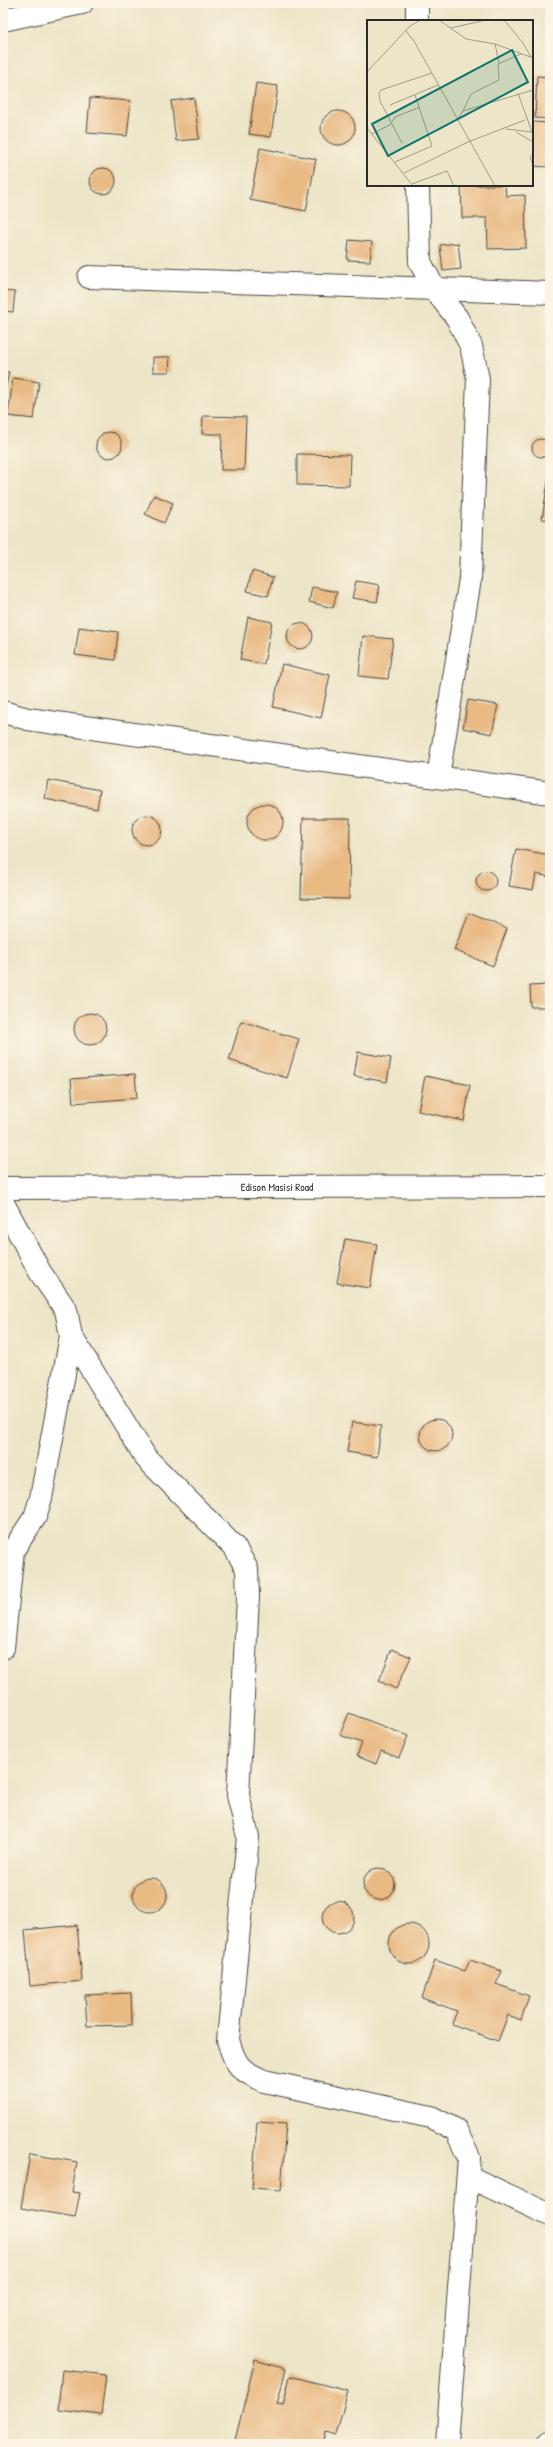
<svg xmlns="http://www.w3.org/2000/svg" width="553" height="2447" font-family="'Patrick Hand',sans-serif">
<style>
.building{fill:#e9ba84}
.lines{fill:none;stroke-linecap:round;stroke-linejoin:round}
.minor-casing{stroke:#484742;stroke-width:24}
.minor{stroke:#fff;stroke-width:22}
.labels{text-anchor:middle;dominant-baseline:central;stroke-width:3.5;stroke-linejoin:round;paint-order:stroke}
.street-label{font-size:11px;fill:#2b2b2b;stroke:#fcf5e5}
.inset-road{fill:none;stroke:#9f9b89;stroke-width:1}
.view{fill:#0f766e;fill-opacity:0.15;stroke:#0f766e;stroke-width:2}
.inset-edge{fill:none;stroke:#2b2b2b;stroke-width:2}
</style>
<rect width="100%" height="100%" fill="#fcf5e5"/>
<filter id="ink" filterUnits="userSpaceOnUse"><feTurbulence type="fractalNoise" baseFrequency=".025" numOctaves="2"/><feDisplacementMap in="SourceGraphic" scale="8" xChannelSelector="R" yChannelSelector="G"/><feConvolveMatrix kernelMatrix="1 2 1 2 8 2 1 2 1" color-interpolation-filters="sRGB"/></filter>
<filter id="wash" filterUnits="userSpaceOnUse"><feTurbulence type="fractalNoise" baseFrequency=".012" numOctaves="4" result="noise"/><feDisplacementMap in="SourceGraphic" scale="16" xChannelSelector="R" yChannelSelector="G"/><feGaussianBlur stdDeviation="0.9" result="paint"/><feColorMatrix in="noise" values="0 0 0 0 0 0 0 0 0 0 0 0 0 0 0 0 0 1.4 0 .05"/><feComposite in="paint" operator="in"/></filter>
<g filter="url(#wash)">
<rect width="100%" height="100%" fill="#ece5c7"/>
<g id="blocks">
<g class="building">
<polygon points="537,76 550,77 550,119 535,118"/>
<polygon points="256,83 278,86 271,137 249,134"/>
<polygon points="90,98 131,101 127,136 87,133"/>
<polygon points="194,98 199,139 176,141 171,101"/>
<circle cx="338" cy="128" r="17"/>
<polygon points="532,122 550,123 550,167 532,166"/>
<polygon points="260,148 316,159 306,211 250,200"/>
<circle cx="103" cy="181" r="13"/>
<polygon points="461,185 505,185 506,196 525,195 526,248 488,249 487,218 462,218"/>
<polygon points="349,240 372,242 370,261 347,260"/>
<polygon points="458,243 461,269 443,271 440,245"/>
<polygon points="3,291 15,292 13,312 3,311"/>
<polygon points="153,357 170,357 169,372 153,372"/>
<polygon points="3,371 9,372 4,397 3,397"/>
<polygon points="13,378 39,382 34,419 8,416"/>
<polygon points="203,416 246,417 244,470 221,470 222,434 202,434"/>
<circle cx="109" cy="445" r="13"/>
<circle cx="541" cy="448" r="9"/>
<polygon points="297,454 350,455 349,486 297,485"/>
<polygon points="549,475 550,475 550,520 542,519"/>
<polygon points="154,495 173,503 164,523 145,514"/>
<polygon points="252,571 273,577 268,596 247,591"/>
<polygon points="356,581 380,585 377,602 352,598"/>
<polygon points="312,587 337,592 333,608 309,602"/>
<polygon points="3,604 6,617 3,624"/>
<polygon points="248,617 272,622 264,664 240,660"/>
<circle cx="300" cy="636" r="13"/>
<polygon points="79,627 118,632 115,660 75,655"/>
<polygon points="363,636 393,639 388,679 359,676"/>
<polygon points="282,664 330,675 321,718 273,707"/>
<polygon points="468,700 498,705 492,734 463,728"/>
<polygon points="48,780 100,790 97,809 45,799"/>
<circle cx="265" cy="822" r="18"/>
<circle cx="147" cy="830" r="15"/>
<polygon points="303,818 350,818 349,899 301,898"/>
<polygon points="516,849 550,855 550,877 536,874 533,890 509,886"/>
<circle cx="486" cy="881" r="10"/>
<polygon points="469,913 507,929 493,966 454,950"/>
<polygon points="550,946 550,957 546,954"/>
<polygon points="547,985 548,1007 531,1007 530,986"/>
<circle cx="90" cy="1029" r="16"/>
<polygon points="241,1021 299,1039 287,1078 229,1060"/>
<polygon points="358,1052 391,1058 387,1082 354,1076"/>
<polygon points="135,1074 137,1098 73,1103 71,1079"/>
<polygon points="425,1076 470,1085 464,1121 418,1111"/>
<polygon points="345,1239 377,1244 370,1288 337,1283"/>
<circle cx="436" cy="1435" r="16"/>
<polygon points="352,1422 381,1426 377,1457 347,1452"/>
<polygon points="392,1649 411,1657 396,1689 379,1681"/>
<polygon points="349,1713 408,1736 399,1758 381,1751 376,1764 357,1756 362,1743 340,1735"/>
<circle cx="379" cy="1884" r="16"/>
<circle cx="150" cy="1895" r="17"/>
<circle cx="338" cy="1917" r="16"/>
<circle cx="409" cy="1944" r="20"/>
<polygon points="77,1925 82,1981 30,1986 25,1930"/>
<polygon points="435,1960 465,1971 470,1960 502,1971 496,1984 529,1996 521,2020 508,2015 498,2041 452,2024 457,2011 422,1998"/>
<polygon points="131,1993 132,2025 87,2026 85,1995"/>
<polygon points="257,2122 286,2124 281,2190 252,2188"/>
<polygon points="30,2154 77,2162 72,2192 80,2193 75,2217 21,2208"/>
<polygon points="255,2360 286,2369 277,2404 283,2405 290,2376 348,2391 336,2435 326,2432 323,2444 234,2444"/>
<polygon points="62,2370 106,2375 101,2415 58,2410"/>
</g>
</g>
</g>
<g filter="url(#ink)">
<use href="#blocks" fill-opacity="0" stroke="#484742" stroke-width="1"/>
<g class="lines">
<defs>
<g id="minor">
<polyline points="417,3 417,21"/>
<polyline points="3,20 82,3"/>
<polyline points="418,185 420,262 435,290 457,318 471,346 478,379 470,579 438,777"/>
<polyline points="89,277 550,293"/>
<polyline points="3,712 28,719 550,793"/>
<path id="s1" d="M3,1188L550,1186"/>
<polyline points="3,1203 40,1272 66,1310 71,1336 41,1498 35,1517 13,1550 3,1648"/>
<path d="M71,1336L146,1458L235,1548L247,1569L248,1597L238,1795L248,1837L228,2040C235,2065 240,2071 264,2081L431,2117L456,2130L469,2158L447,2444"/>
<polyline points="469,2177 550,2215"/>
<polyline points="548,2444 550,2442"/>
</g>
</defs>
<use href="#minor" class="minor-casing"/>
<use href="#minor" class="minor"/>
</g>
</g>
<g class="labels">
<g class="street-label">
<text stroke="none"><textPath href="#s1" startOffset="274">Edison Masisi Road</textPath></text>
</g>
</g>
<g transform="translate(367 20)">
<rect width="166" height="166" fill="#ece5c7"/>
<path class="inset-road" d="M72,0L99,19L128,24L166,38M137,0L156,23L164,37M84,8L119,0M39,11L47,21L128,166M128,24L132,43M0,52L43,6L54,0M151,73L166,115M23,85L71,65M96,91L104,74L132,60L131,44L154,34M90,100L96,91L166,70M0,108L46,166M139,109L165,112M149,112L166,122M5,114L24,104L28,97L53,87M35,123L13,81L12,73L14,70L65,53M166,134L163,137L166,145M28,142L65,126L48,75M37,153L101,122L158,100M45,164L80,151L87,166"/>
<path class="view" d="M145,30L161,62L21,136L5,104Z"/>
<rect width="166" height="166" class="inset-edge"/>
</g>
<rect width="553" height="2447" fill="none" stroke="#fcf5e5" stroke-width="16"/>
</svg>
